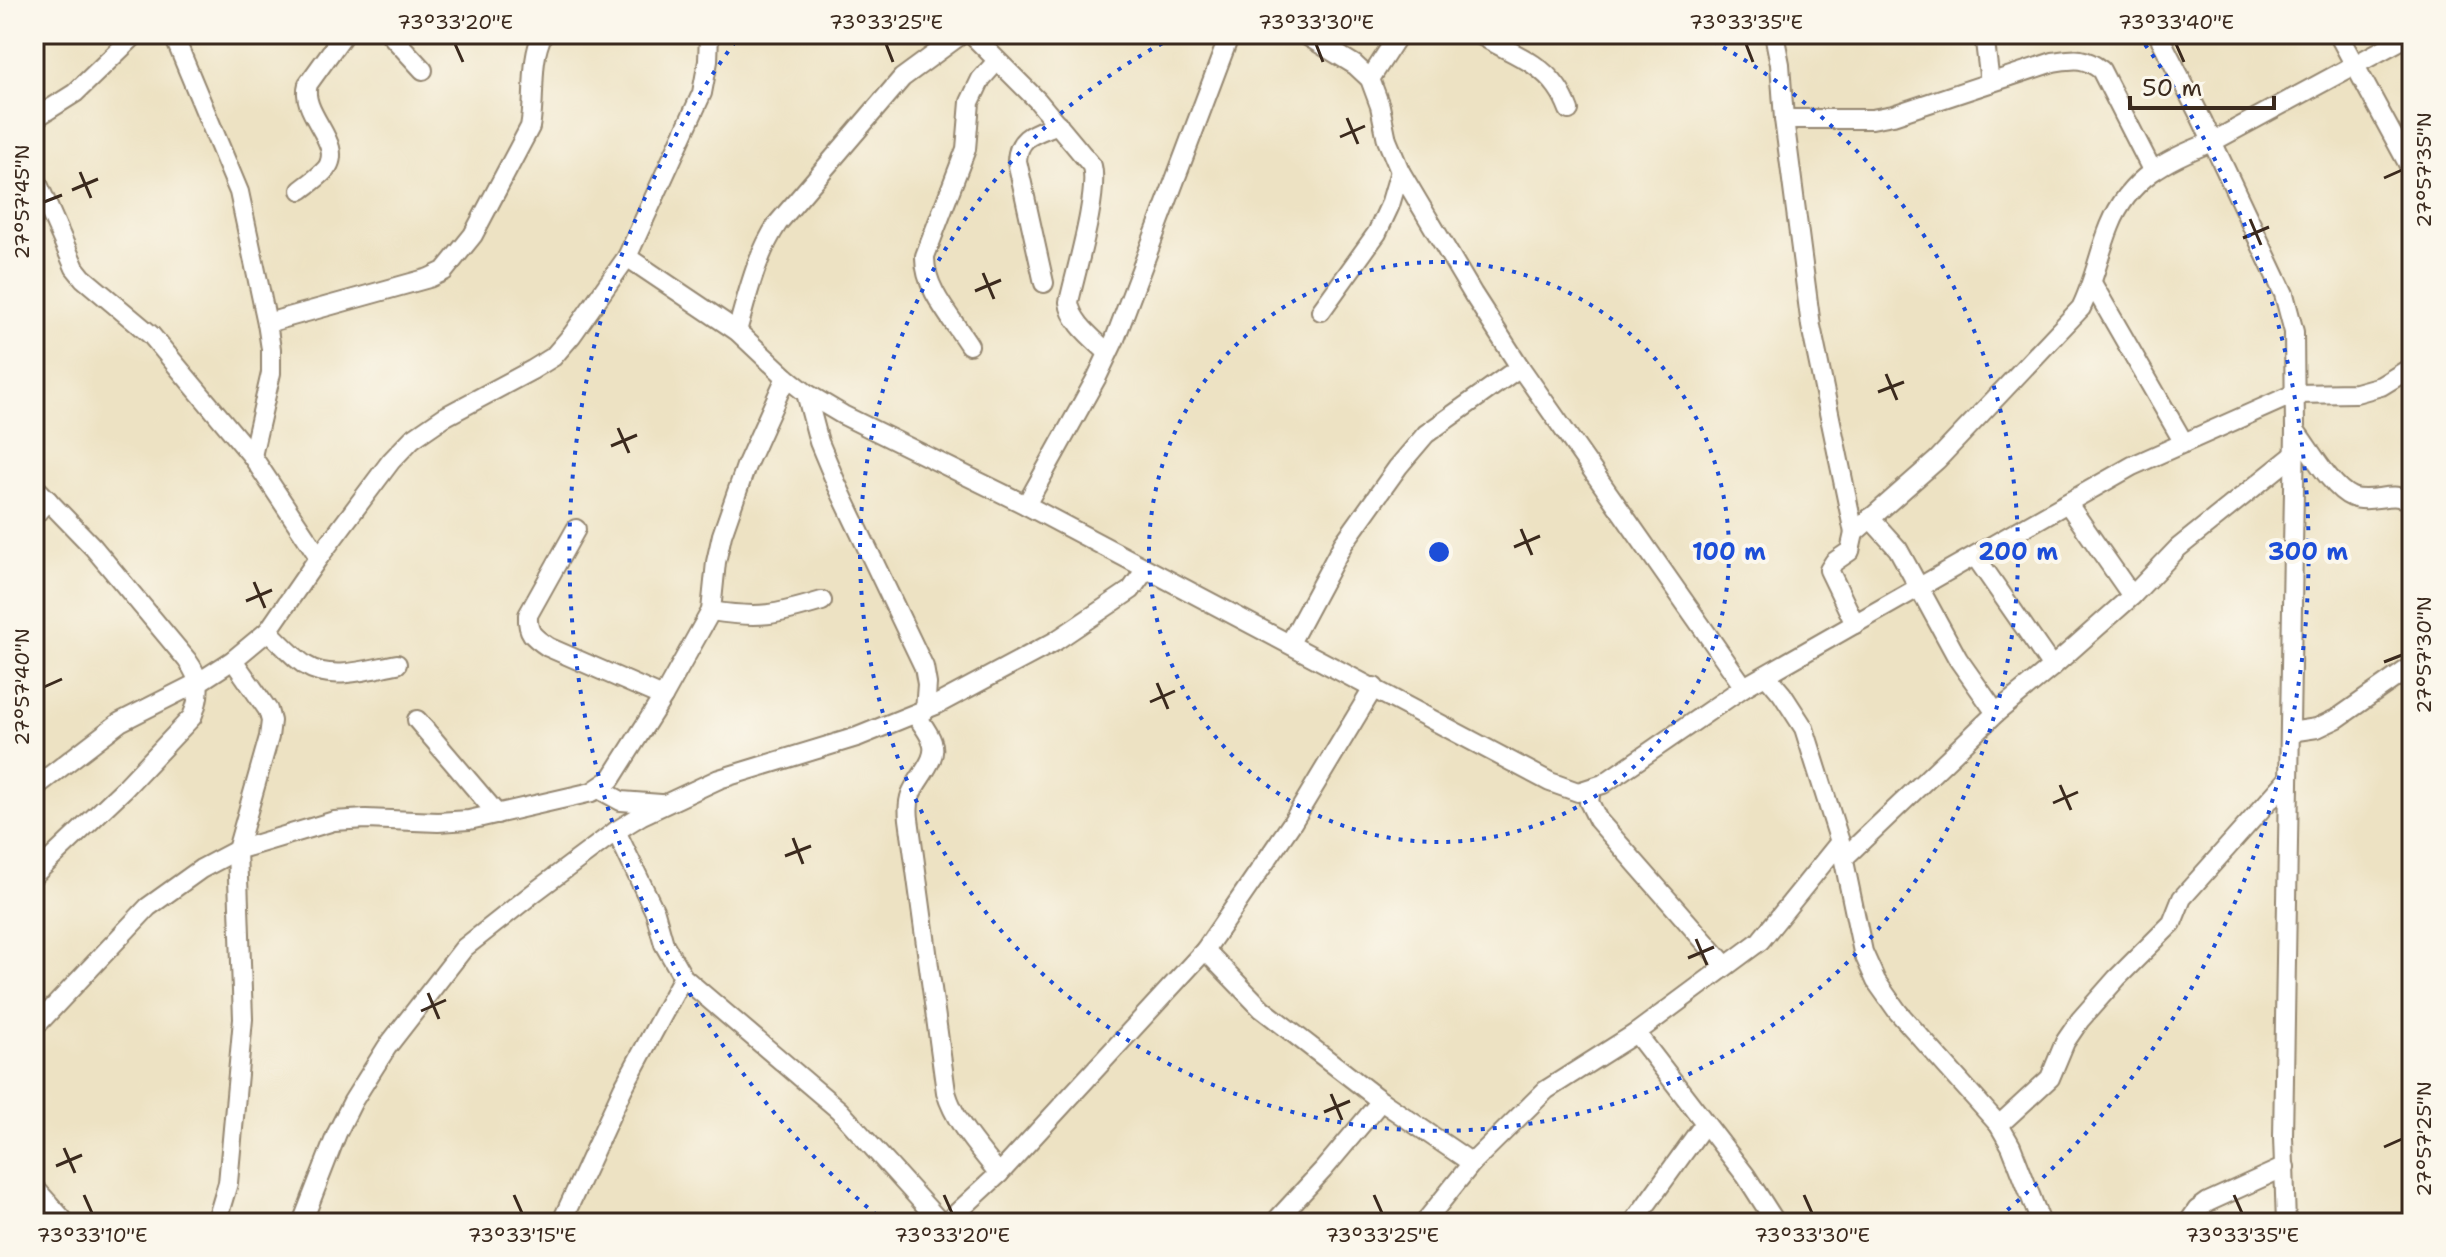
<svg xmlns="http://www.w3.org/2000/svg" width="2446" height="1257" font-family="'Shantell Sans',sans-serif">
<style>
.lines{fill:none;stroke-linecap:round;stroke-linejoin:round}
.minor-casing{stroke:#948670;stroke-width:22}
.primary-casing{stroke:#948670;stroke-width:34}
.minor{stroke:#fff;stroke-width:18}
.primary{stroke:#fff;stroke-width:30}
.ticks{fill:none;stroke:#3b2a1e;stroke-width:3}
.ring{fill:none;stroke:#1d4ed8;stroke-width:4;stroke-dasharray:4 8}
.centre{fill:#1d4ed8;stroke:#fbf7ec;stroke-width:4}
.ring-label{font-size:24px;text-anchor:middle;font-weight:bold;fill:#1d4ed8;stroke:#fbf7ec;stroke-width:8;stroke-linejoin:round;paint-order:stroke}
.neatline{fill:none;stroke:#3b2a1e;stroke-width:3}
.ticks-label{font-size:20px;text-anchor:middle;fill:#3b2a1e}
</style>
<rect width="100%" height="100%" fill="#fbf7ec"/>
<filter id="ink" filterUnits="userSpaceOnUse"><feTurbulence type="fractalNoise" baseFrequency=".0125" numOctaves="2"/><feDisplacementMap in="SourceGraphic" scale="16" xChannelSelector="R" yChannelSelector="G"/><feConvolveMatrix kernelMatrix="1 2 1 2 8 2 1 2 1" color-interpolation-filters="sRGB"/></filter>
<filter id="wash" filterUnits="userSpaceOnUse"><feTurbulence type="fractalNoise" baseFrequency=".006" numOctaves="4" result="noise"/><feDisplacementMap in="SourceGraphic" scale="32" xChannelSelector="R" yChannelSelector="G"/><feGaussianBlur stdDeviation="1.8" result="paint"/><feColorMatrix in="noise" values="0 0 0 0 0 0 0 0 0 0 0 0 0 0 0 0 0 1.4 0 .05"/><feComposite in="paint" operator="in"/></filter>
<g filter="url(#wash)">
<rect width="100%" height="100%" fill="#ede2c3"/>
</g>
<g filter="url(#ink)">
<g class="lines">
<defs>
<g id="minor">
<polyline points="173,34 239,192 267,323 271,349 271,373 252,456"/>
<polyline points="390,34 423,70"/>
<path d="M971,34L1037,100L1092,166C1099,194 1076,270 1069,302C1071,322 1094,339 1108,353"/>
<polyline points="1304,34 1355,65 1370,79 1380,106 1387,140 1400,171 1473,294 1520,367 1744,687"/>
<path d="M1479,34C1505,51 1538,60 1557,87C1562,94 1566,102 1569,110"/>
<polyline points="1774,34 1780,64 1784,119 1811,326 1854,533"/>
<polyline points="1984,34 1990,83"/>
<polyline points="2158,34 2202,120 2284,294 2294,332 2295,430 2283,1137 2286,1223"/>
<polyline points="2338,34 2412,171"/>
<polyline points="1370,79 1399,34"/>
<polyline points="34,119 75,93 136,34"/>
<path d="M1784,119H1872L1893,115L2053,62C2074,59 2083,56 2101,70L2152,170"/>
<polyline points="34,175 75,268 83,278 151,335 252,456 319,557"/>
<path d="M301,190C309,184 319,177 326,169C346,144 299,114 308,84L344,34"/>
<polyline points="627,257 737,331 786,377 806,393 843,415 1026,505 1550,782 1578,792 1603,784 1744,687 2132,466 2294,394 2356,393 2381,386 2412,367"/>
<path d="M1044,283L1017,161C1018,135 1037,133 1058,124"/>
<polyline points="2092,283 2184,443"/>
<polyline points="1321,311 1377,233 1390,205 1400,171"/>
<path d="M267,323L429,278L444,271L473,235L530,127C536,97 529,61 543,34"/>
<path d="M737,331C748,294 756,256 778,223L902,78L962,34"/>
<path d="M969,345C952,318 924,289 925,256L966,149L970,102L981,79L997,61"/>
<polyline points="806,393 819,442 837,485 924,667 927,684 925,711"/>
<path d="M2295,430C2309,448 2332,489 2352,497C2372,505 2395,488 2412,503"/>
<path d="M34,486L93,547L187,660C202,680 201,695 192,717L124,789L34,875"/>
<polyline points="2068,504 2132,596"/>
<polyline points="1026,505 1097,377 1115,339 1230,34"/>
<polyline points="34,516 48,500"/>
<polyline points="1870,518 1898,549 1958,659 1996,713"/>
<path d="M576,529L528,615C527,633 533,637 548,647L663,697"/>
<polyline points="1975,556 2052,667"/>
<path d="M711,611C760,619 775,615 822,601"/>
<path d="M1855,624L1829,570L1834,562L1850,551L1854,533L1937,460L2081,308C2094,282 2099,253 2110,226C2129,178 2167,159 2212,142L2412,34"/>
<path d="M268,631C280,642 292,656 305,665C331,682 369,669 397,664"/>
<polyline points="1290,643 1343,544 1398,467 1426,434 1520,367"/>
<polyline points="1766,675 1782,694 1804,728 1840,842 1863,952 1876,981 1898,1012 1999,1125 2011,1146 2041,1223"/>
<path d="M915,714C921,723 929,732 932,742C939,759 917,778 911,794C908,802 908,810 909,819L946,1092C955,1123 979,1148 999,1174"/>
<polyline points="417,720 497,814"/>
<polyline points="2290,732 2317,728 2338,718 2412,666"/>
<polyline points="34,788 120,722 199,682 233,660 268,631 319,557 391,461 412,439 444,417 532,370 553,357 572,335 627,257 702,93 708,61 709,34"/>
<polyline points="599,789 621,801 661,804"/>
<polyline points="1591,789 1589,802 1598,820 1726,966"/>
<polyline points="616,831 655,912 664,944 683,977 839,1110 941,1223"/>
<polyline points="1844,858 1996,713 2052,667 2132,596 2178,548 2295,454"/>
<polyline points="1205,950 1262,1009 1381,1101 1472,1163"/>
<polyline points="34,1028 148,907 201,869 237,850 334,821 366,819 438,822 469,820 592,792 611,779 663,697 711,611 716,562 722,535 746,466 786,377"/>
<polyline points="1636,1033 1746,1176 1776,1223"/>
<polyline points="1999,1125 2050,1078 2065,1042 2080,1020 2117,978 2172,923 2182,898 2289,778"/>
<polyline points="216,1223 228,1183 243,1019 237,850 269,737 271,721 268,710 233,660"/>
<polyline points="302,1223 337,1133 353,1101 387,1047 464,948 536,891 616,831 642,815 719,779 857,737 936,705 1054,642 1131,590 1146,569"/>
<polyline points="561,1223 623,1088 683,977"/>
<polyline points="946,1223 999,1174 1205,950 1292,823 1374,687"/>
<polyline points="1274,1223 1323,1170 1381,1101"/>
<polyline points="1424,1223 1472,1163 1546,1090 1636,1033 1760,941 1840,842"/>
<polyline points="1633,1223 1705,1123"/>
<polyline points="2188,1223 2197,1210 2208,1202 2285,1167"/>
</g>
<polyline id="primary" points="34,1196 58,1223"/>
</defs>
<use href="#minor" class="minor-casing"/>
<use href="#primary" class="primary-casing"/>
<use href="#minor" class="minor"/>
<use href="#primary" class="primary"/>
</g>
</g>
<path class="ticks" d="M455,44L463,62M886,44L893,62M1316,44L1323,62M1746,44L1753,62M2176,44L2184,62M1347,118L1358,144M1340,137L1365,126M80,172L91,198M2384,178L2402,170M72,190L98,179M44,202L62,195M2250,219L2261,245M2243,238L2269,227M983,273L994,299M975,291L1001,280M1886,374L1897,400M1878,392L1904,382M618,428L629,453M611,446L637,435M1521,529L1532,555M1514,547L1540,536M254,582L265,608M246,601L272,590M2384,662L2402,655M1157,683L1168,709M44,687L62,679M1150,702L1175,691M2060,785L2071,810M2053,803L2078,792M793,838L803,864M785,856L811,846M1696,939L1707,965M1688,958L1714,947M428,993L439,1019M421,1011L446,1000M1331,1094L1342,1120M1324,1112L1350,1101M2384,1147L2402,1139M64,1148L75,1173M56,1166L82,1155M84,1195L92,1213M514,1195L522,1213M944,1195L952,1213M1374,1195L1382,1213M1804,1195L1812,1213M2234,1195L2242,1213"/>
<g class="ring">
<circle cx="1439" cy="552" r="290"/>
<path d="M1702 36A579 579 0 1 1 1176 36"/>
<path d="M886 1223A869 869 0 0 1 740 35M2138 35A869 869 0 0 1 1992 1223"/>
</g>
<circle cx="1439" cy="552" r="12" class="centre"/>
<g class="ring-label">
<text x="1729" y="560">100 m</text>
<text x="2018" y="560">200 m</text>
<text x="2308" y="560">300 m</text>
</g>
<rect width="2446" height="1257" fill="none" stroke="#fbf7ec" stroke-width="88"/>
<path d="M2130 96v12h144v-12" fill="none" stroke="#3b2a1e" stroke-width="4"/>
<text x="2142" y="96" font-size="24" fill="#3b2a1e" stroke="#fbf7ec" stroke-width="6" paint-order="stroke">50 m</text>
<rect x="44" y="44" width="2358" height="1169" class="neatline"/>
<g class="ticks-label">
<text x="455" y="29">73°33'20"E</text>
<text x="886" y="29">73°33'25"E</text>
<text x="1316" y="29">73°33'30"E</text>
<text x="1746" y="29">73°33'35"E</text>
<text x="2176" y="29">73°33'40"E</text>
<text transform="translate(2424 170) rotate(-90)" y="7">27°57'35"N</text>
<text transform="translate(22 202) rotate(-90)" y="7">27°57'45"N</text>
<text transform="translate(2424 655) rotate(-90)" y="7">27°57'30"N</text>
<text transform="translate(22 687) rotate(-90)" y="7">27°57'40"N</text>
<text transform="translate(2424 1139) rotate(-90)" y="7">27°57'25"N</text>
<text x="92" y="1242">73°33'10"E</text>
<text x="522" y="1242">73°33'15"E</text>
<text x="952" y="1242">73°33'20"E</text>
<text x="1382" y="1242">73°33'25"E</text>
<text x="1812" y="1242">73°33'30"E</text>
<text x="2242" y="1242">73°33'35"E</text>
</g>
</svg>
